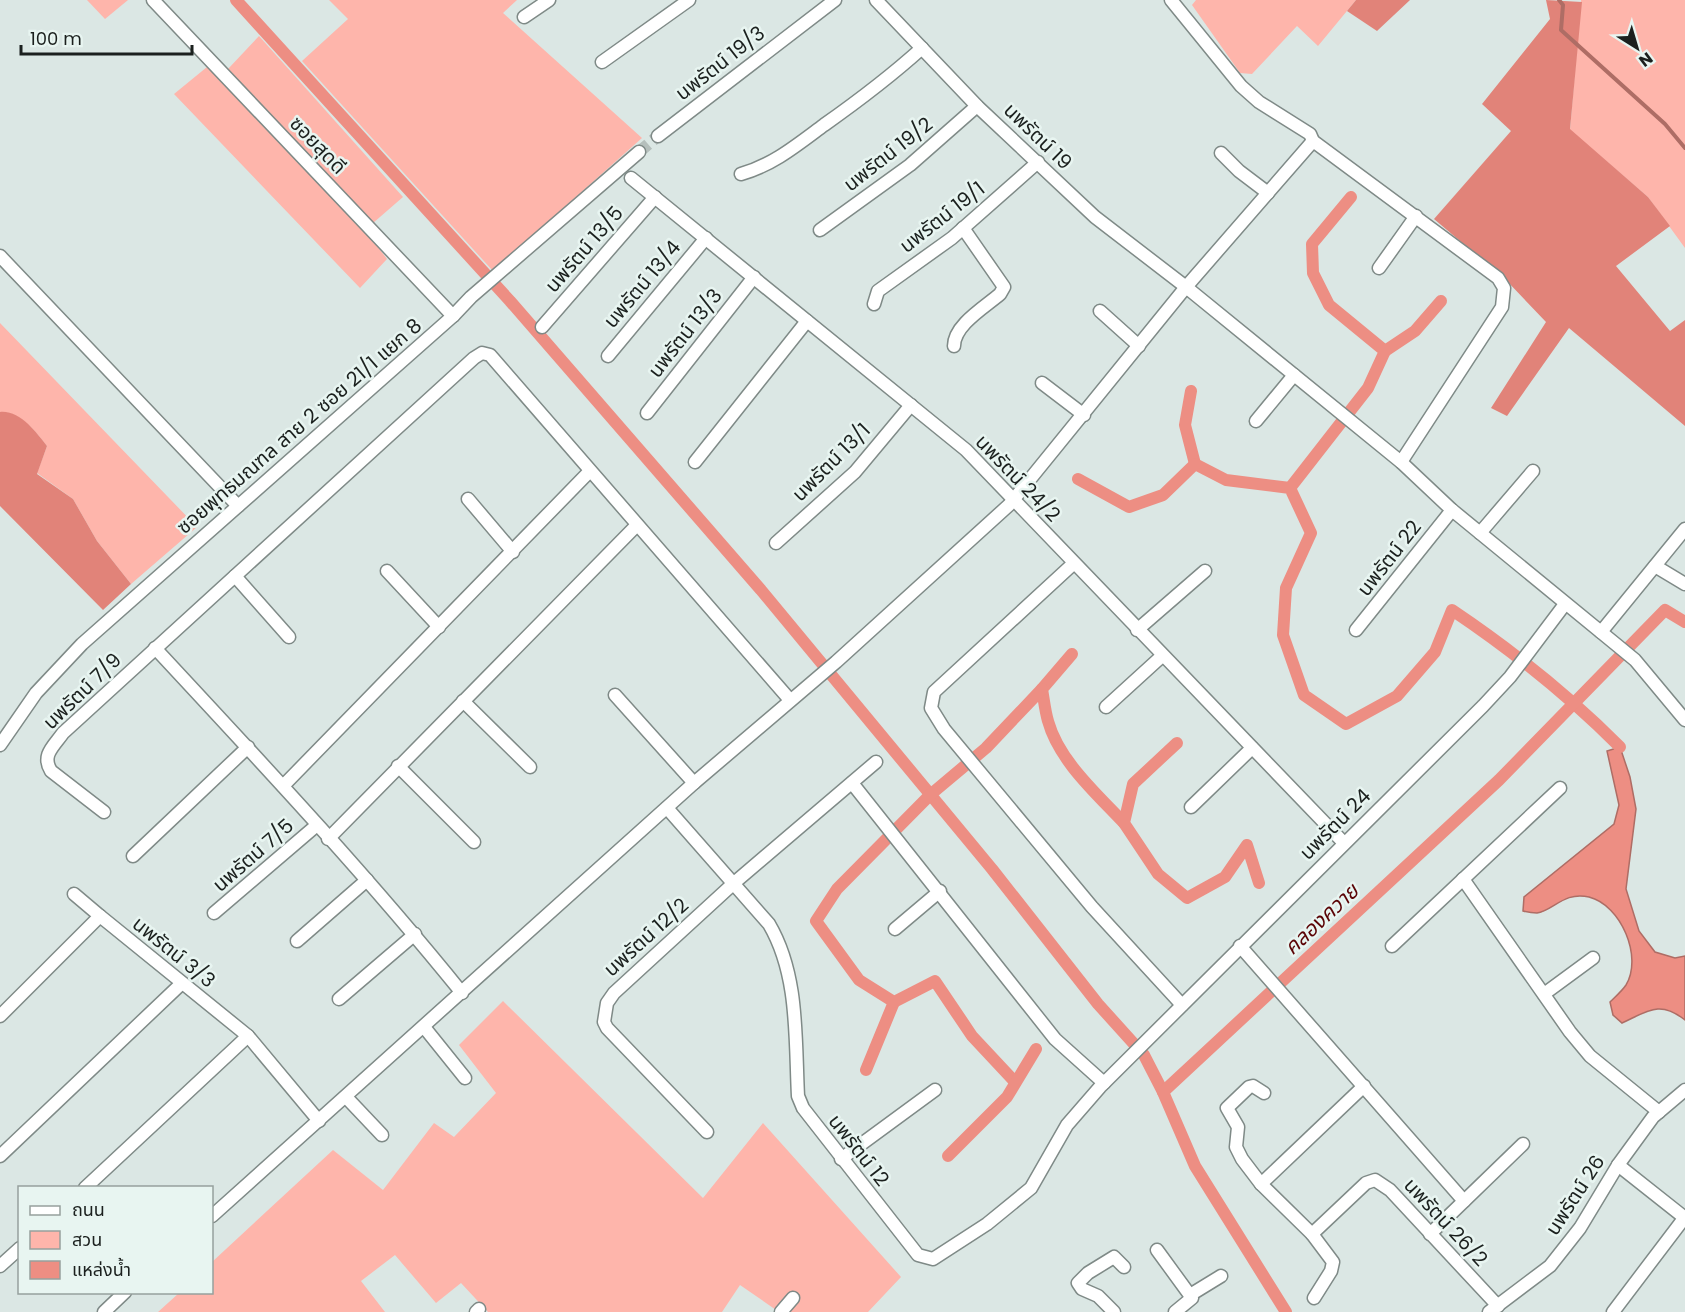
<svg xmlns="http://www.w3.org/2000/svg" width="1685" height="1312" font-family="Poppins,'Noto Sans Thai',sans-serif">
<style>
.green{fill:#feb5ab}
.forest{fill:#e18379}
.water{fill:#ed8e83;stroke:#ae6d65;stroke-width:1.5}
.lines{fill:none;stroke-linecap:round;stroke-linejoin:round}
.stream{stroke:#ae6d65;stroke-width:4}
.canal{stroke:#ed8e83;stroke-width:12}
.minor-tunnel{stroke:#b5bfbc;stroke-width:12;stroke-dasharray:12 6;stroke-linecap:butt}
.minor-casing{stroke:#7f8a87;stroke-width:15}
.minor{stroke:#fff;stroke-width:12}
.labels{text-anchor:middle;dominant-baseline:central;stroke-width:5;stroke-linejoin:round;paint-order:stroke}
.street-label{font-size:20px;fill:#1b201e;stroke:#e8f5f1}
.water-label{font-size:21px;font-style:italic;fill:#5a0305;stroke:#e8f5f1}
</style>
<rect width="100%" height="100%" fill="#dbe7e4"/>
<g class="green">
<polygon points="87,0 128,0 105,19"/>
<polygon points="329,0 517,0 503,13 642,138 493,271 302,61 348,19"/>
<polygon points="1196,0 1356,0 1318,46 1297,26 1252,74 1240,73 1192,5"/>
<polygon points="1581,0 1685,0 1685,248 1648,197 1570,130"/>
<polygon points="259,36 403,197 365,230 387,259 360,288 174,94 207,67 228,69"/>
<path d="M0,323L197,527L131,584L97,541L73,499L37,473L47,446C36,432 20,411 0,412Z"/>
<polygon points="503,1001 703,1198 763,1123 901,1277 868,1312 779,1312 740,1285 722,1312 488,1312 461,1283 436,1303 395,1255 361,1281 385,1312 158,1312 179,1293 212,1292 212,1262 333,1150 383,1190 434,1123 454,1137 496,1093 459,1045"/>
</g>
<g class="forest">
<polygon points="1356,0 1410,0 1377,31 1347,11"/>
<polygon points="1546,0 1582,2 1570,129 1648,197 1670,226 1616,266 1670,331 1685,320 1685,426 1569,328 1507,416 1491,408 1546,322 1506,280 1434,219 1511,131 1482,104 1550,19"/>
<path d="M0,412C20,410 36,432 47,446L37,474L73,499L97,541L131,584L103,610L0,506Z"/>
</g>
<path class="water" d="M1620,747L1630,777L1636,809L1626,889L1639,931L1655,952L1675,958L1685,956V1020C1660,1000 1648,1011 1622,1023L1613,1015L1610,1002C1615,997 1622,991 1626,985C1643,957 1621,905 1589,897C1564,891 1553,911 1537,913C1533,913 1527,912 1523,911L1524,897L1614,824L1619,805L1607,751Z"/>
<g class="lines">
<polyline class="stream" points="1559,0 1563,5 1561,30 1665,124 1685,148"/>
<g class="canal">
<polyline points="236,0 510,301 761,590 992,869 1098,1004 1144,1055 1163,1092"/>
<polyline points="1385,351 1415,331 1441,301"/>
<path d="M1191,391L1185,425L1195,464L1226,480L1290,488L1311,533L1286,588L1283,635L1304,695L1346,724L1397,696L1435,652L1452,610C1513,651 1568,695 1620,747"/>
<polyline points="1078,479 1129,507 1163,495 1195,464"/>
<polyline points="1290,488 1368,388 1385,351 1329,305 1313,273 1312,244 1351,197"/>
<path d="M1072,654L1042,689C1044,700 1045,711 1048,721C1059,761 1097,794 1124,823"/>
<polyline points="1177,743 1133,784 1124,823 1158,874 1187,898 1225,877 1247,845 1259,883"/>
<polyline points="866,1070 894,1002"/>
<polyline points="1015,1082 972,1036 935,981 894,1002 859,980 816,921 837,889 930,795 986,748 1042,689"/>
<polyline points="948,1156 1007,1097 1036,1049"/>
<polyline points="1286,1312 1195,1166 1163,1092 1499,780 1665,610 1685,622"/>
</g>
<polyline class="minor-tunnel" points="639,152 658,136"/>
<defs>
<g id="minor">
<polyline points="153,0 453,316"/>
<polyline points="876,0 977,106 1095,217 1186,287 1401,462 1452,510 1618,646 1635,660 1685,720"/>
<polyline points="1171,0 1241,86 1259,102 1310,134 1313,141 1498,278 1504,288 1502,307 1401,462"/>
<polyline points="524,17 549,0"/>
<polyline points="602,62 689,0"/>
<polyline points="658,136 835,0"/>
<polyline points="1221,153 1239,171 1268,193"/>
<path d="M741,174C773,165 797,145 824,125C858,101 891,76 922,48"/>
<polyline points="631,178 966,450 1344,843"/>
<polyline points="820,230 910,165 977,106"/>
<polyline points="0,256 238,506"/>
<polyline points="1379,268 1416,216"/>
<polyline points="874,304 878,291 952,238 1038,162"/>
<polyline points="1100,311 1139,346"/>
<polyline points="542,327 655,197"/>
<path d="M954,346C954,325 985,307 1000,294L1004,287L963,228"/>
<polyline points="608,356 706,238"/>
<polyline points="1042,383 1084,415"/>
<polyline points="647,413 754,277"/>
<polyline points="1256,421 1294,375"/>
<polyline points="695,462 807,321"/>
<polyline points="468,499 513,552"/>
<polyline points="1480,533 1533,471"/>
<polyline points="776,543 855,472 911,405"/>
<polyline points="1073,564 934,692 931,708 944,729 1092,907 1182,1005"/>
<polyline points="1655,566 1685,584"/>
<polyline points="387,571 439,627"/>
<polyline points="235,576 289,637"/>
<polyline points="1137,630 1205,571"/>
<polyline points="1356,630 1452,510"/>
<polyline points="1601,632 1685,529"/>
<path d="M155,648C260,761 365,873 462,993"/>
<polyline points="615,695 694,783"/>
<polyline points="463,701 530,767"/>
<polyline points="1106,707 1162,656"/>
<polyline points="0,745 36,693 82,644 453,316 471,297 639,152"/>
<polyline points="398,766 474,842"/>
<polyline points="852,783 1055,1039 1104,1083"/>
<polyline points="283,786 589,472"/>
<polyline points="1191,807 1252,748"/>
<path d="M667,808L769,924C799,975 795,1038 798,1096L803,1108L918,1255L933,1259L987,1224L1031,1188L1067,1125L1100,1087L1483,706L1510,677L1565,604"/>
<path d="M104,812L51,771C41,755 54,746 63,733L474,358L482,353L490,355L790,700"/>
<polyline points="328,839 637,525"/>
<polyline points="133,856 248,747"/>
<polyline points="1463,879 1570,1032 1590,1056 1659,1112"/>
<polyline points="74,894 100,916"/>
<polyline points="214,913 317,825"/>
<polyline points="895,929 940,891"/>
<polyline points="297,941 367,880"/>
<polyline points="1240,946 1464,1201"/>
<polyline points="1392,946 1560,788"/>
<polyline points="1544,994 1593,958"/>
<polyline points="339,999 415,934"/>
<polyline points="0,1016 100,916 248,1036 319,1121"/>
<polyline points="424,1027 465,1078"/>
<polyline points="1264,1093 1253,1086 1249,1087 1227,1108 1238,1127 1236,1147 1242,1159 1261,1184 1312,1234"/>
<polyline points="346,1097 382,1135"/>
<polyline points="707,1132 607,1028 604,1022 607,1003 614,993 734,883 876,762"/>
<polyline points="0,1156 181,984"/>
<polyline points="841,1159 935,1090"/>
<polyline points="1618,1165 1685,1218"/>
<polyline points="1261,1184 1364,1086"/>
<polyline points="85,1188 248,1036"/>
<polyline points="212,1216 694,783 836,662 1009,505 1186,287 1313,141"/>
<polyline points="1430,1234 1523,1144"/>
<polyline points="1157,1250 1192,1298 1175,1312"/>
<polyline points="0,1266 20,1248"/>
<polyline points="1190,1295 1221,1276"/>
<polyline points="1314,1298 1331,1271 1333,1262 1312,1234 1366,1183 1375,1180 1390,1190 1498,1306"/>
<polyline points="104,1312 125,1292"/>
<polyline points="476,1312 479,1309"/>
<polyline points="781,1312 793,1298"/>
<polyline points="1114,1312 1098,1296 1082,1289 1078,1283 1088,1273 1114,1257 1124,1267"/>
<polyline points="1489,1312 1550,1266 1580,1228 1618,1165 1653,1117 1685,1090"/>
<polyline points="1613,1312 1685,1217"/>
</g>
</defs>
<use href="#minor" class="minor-casing"/>
<use href="#minor" class="minor"/>
</g>
<g class="labels">
<g class="street-label">
<text transform="translate(720 63) rotate(-38)">นพรัตน์ 19/3</text>
<text transform="translate(1038 136) rotate(44)">นพรัตน์ 19</text>
<text transform="translate(318 145) rotate(46)">ซอยสุดดี</text>
<text transform="translate(888 154) rotate(-38)">นพรัตน์ 19/2</text>
<text transform="translate(942 217) rotate(-38)">นพรัตน์ 19/1</text>
<text transform="translate(584 249) rotate(-49)">นพรัตน์ 13/5</text>
<text transform="translate(642 284) rotate(-50)">นพรัตน์ 13/4</text>
<text transform="translate(685 333) rotate(-52)">นพรัตน์ 13/3</text>
<text transform="translate(299 426) rotate(-41)">ซอยพุทธมณฑล สาย 2 ซอย 21/1 แยก 8</text>
<text transform="translate(831 462) rotate(-45)">นพรัตน์ 13/1</text>
<text transform="translate(1018 478) rotate(46)">นพรัตน์ 24/2</text>
<text transform="translate(1389 558) rotate(-52)">นพรัตน์ 22</text>
<text transform="translate(82 691) rotate(-44)">นพรัตน์ 7/9</text>
<text transform="translate(1335 824) rotate(-45)">นพรัตน์ 24</text>
<text transform="translate(253 855) rotate(-41)">นพรัตน์ 7/5</text>
<text transform="translate(646 937) rotate(-42)">นพรัตน์ 12/2</text>
<text transform="translate(174 952) rotate(39)">นพรัตน์ 3/3</text>
<text transform="translate(859 1150) rotate(52)">นพรัตน์ 12</text>
<text transform="translate(1575 1195) rotate(-57)">นพรัตน์ 26</text>
<text transform="translate(1446 1222) rotate(47)">นพรัตน์ 26/2</text>
</g>
<g class="water-label">
<text transform="translate(1321 919) rotate(-43)">คลองควาย</text>
</g>
</g>
<rect x="18" y="1186" width="195" height="108" fill="#e8f5f1" stroke="#96a09d" stroke-width="1.5"/>
<rect x="30" y="1206" width="30" height="9" fill="#ffffff" stroke="#96a09d" stroke-width="1.5"/>
<text x="72" y="1216" font-size="18" fill="#1b201e">ถนน</text>
<rect x="30" y="1231" width="30" height="18" fill="#feb5ab" stroke="#96a09d" stroke-width="1.5"/>
<text x="72" y="1246" font-size="18" fill="#1b201e">สวน</text>
<rect x="30" y="1261" width="30" height="18" fill="#ed8e83" stroke="#96a09d" stroke-width="1.5"/>
<text x="72" y="1276" font-size="18" fill="#1b201e">แหล่งน้ำ</text>
<g transform="translate(1637 48) rotate(143)" stroke="#e8f5f1" stroke-width="4.5" paint-order="stroke">
<path d="M0-4.5L10 22L0 15L-10 22Z" fill="#1b201e"/>
<text y="-9" font-size="16" font-weight="bold" text-anchor="middle" fill="#1b201e">N</text>
</g>
<path d="M21 45v9h171v-9" fill="none" stroke="#1b201e" stroke-width="3"/>
<text x="30" y="45" font-size="18" fill="#1b201e" stroke="#e8f5f1" stroke-width="4.5" paint-order="stroke">100 m</text>
</svg>
